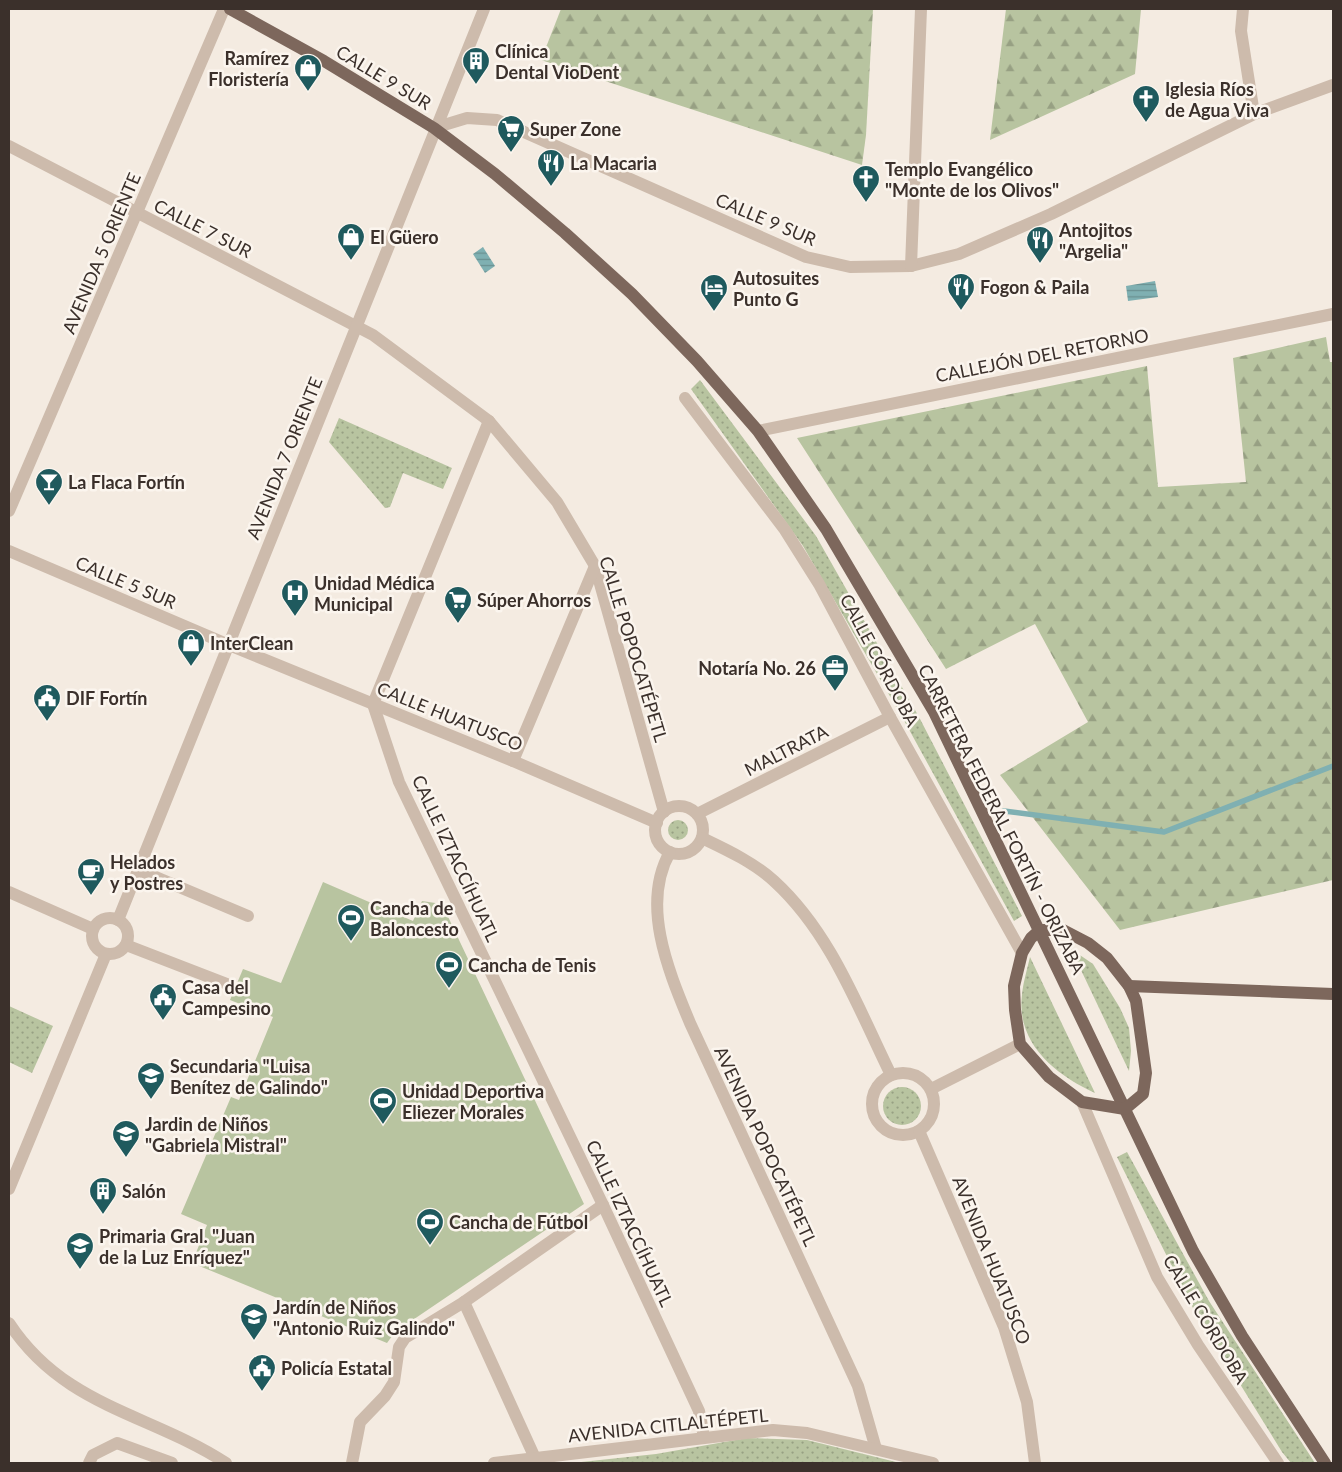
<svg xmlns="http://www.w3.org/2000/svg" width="1342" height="1472" font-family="Lato,sans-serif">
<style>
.grass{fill:url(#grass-dots)}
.forest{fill:url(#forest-firs)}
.pitch{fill:#b8c4a0}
.water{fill:url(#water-rules)}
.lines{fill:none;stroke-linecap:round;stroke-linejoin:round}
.stream{stroke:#7fb0b2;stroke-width:5.5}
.minor{stroke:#cdbbac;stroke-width:12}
.major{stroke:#7d675c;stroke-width:12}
.labels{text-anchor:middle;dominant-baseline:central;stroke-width:5;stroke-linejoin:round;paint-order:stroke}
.poi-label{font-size:18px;font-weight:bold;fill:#3b302b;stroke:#fbf5ee;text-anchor:start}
.street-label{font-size:18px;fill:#3b302b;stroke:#fbf5ee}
</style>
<defs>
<pattern id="grass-dots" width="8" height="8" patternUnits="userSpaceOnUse" patternTransform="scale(1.25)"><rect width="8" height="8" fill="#b8c4a0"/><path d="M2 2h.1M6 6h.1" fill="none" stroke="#97a083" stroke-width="1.8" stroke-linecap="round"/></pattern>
<pattern id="forest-firs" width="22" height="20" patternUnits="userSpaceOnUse" patternTransform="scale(1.25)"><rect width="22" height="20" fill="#b8c4a0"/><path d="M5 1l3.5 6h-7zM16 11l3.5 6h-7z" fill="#97a083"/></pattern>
<pattern id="water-rules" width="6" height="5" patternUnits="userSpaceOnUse" patternTransform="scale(1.25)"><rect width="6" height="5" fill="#7fb0b2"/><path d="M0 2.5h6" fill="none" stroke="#699091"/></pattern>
</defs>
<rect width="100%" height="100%" fill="#f4ebe1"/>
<g class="grass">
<polygon points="700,380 816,536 919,717 1022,916 1014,921 906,724 803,546 691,389"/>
<polygon points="339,418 452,468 443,489 403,473 390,507 385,508 329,442"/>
<circle cx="678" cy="830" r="10"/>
<polygon points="1071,949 1093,964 1120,1008 1129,1028 1131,1051 1129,1071"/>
<path d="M1030,957L1095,1093C1056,1075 1016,1044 1022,995C1023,983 1027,970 1030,957Z"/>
<polygon points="9,1006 53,1026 32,1073 9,1062"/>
<circle cx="902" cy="1106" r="19"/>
<polygon points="1127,1152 1209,1301 1315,1463 1291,1463 1282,1452 1193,1308 1117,1157"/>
<polygon points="747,1438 807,1440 900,1463 572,1463 656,1454"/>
</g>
<g class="forest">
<polygon points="561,9 873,9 866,135 862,165 541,60"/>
<polygon points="1006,9 1141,9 1135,74 990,140"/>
<polygon points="1326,337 1330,362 1333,362 1333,880 1120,930 1000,775 1088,722 1035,624 946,669 797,438 1147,366 1158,487 1246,482 1233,358"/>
</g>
<polygon class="pitch" points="323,882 413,921 422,901 442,904 584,1204 395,1332 387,1343 192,1263 207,1225 181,1214 231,1097 239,1100 273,1017 230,1000 243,969 281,983"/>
<g class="water">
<polygon points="483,247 495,266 485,273 473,254"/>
<polygon points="1155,281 1158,297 1128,301 1126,286"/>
</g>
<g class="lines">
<polyline class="stream" points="1004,811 1164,832 1333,766"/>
<g class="minor">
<polyline points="1243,9 1241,31 1254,114"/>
<polyline points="434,128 467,118 497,120 806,257 850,267 911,266 959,254 1051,214 1254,114 1333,85"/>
<polyline points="9,146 373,335 489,421 557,502 595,566 664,812"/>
<polyline points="911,266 921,9"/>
<polyline points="685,398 785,530 819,584 890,717 1022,953"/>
<polyline points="489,421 373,704 399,782 603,1205 699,1411 704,1437"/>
<polyline points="758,431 1333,314"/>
<polyline points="9,511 224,9"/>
<polyline points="9,551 229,645 513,761 657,823"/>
<polyline points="513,761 595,566"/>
<circle cx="679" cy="830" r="24"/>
<polyline points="697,814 890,717"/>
<path d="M702,838C727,850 753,862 774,881C831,933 858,1008 891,1075"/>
<path d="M670,852C640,905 669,972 690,1023L858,1386L876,1449"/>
<polyline points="139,870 248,916"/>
<polyline points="9,892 93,929"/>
<circle cx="110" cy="936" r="18"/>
<polyline points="118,920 484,9"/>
<polyline points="126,945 227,984"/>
<circle cx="903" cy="1104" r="31"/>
<polyline points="931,1089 1020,1044"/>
<polyline points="1082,1102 1157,1277 1198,1345 1278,1463"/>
<polyline points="919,1131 1004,1327 1027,1402 1035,1463"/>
<polyline points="9,1189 106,954"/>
<polyline points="464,1302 535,1458"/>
<path d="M9,1323C64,1407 149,1413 226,1463"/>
<polyline points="89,1463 93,1455 117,1443 172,1463"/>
<polyline points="352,1463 360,1422 385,1396 394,1382 399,1347 405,1338 464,1302 603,1205"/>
<polyline points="494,1463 773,1430 807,1433 933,1463"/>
</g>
<g class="major">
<polyline points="230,9 324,61 434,128 495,174 565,233 632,294 697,361 758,431 826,529 934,712 1193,1251 1242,1336 1325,1463"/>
<polygon points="1040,930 1063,930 1088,943 1107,958 1129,986 1136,1001 1146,1073 1143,1094 1125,1109 1082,1102 1049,1077 1020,1044 1015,1010 1014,986 1022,953 1031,938"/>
<polyline points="1129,986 1333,994"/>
</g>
</g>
<defs>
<symbol id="building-pin" viewBox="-11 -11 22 30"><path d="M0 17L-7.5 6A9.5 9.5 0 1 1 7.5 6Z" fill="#1f5a5e" stroke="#fbf5ee"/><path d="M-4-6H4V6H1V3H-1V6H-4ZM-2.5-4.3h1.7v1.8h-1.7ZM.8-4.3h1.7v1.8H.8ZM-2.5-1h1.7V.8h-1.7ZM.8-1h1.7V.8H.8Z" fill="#fff"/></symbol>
<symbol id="shop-pin" viewBox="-11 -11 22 30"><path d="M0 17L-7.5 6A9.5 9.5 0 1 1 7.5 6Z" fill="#1f5a5e" stroke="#fbf5ee"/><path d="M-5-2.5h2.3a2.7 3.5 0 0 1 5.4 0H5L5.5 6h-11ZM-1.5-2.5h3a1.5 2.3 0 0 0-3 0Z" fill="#fff"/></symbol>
<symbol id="church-pin" viewBox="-11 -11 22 30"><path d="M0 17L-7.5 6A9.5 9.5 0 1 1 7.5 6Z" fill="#1f5a5e" stroke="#fbf5ee"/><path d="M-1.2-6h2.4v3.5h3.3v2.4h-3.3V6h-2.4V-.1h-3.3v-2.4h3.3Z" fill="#fff"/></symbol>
<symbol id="supermarket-pin" viewBox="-11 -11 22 30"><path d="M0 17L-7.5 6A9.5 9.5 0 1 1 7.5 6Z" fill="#1f5a5e" stroke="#fbf5ee"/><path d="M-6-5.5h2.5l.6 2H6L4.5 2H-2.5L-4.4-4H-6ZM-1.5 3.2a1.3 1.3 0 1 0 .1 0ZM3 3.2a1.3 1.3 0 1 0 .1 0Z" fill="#fff"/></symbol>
<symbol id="restaurant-pin" viewBox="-11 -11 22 30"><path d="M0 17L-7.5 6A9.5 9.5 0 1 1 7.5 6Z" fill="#1f5a5e" stroke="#fbf5ee"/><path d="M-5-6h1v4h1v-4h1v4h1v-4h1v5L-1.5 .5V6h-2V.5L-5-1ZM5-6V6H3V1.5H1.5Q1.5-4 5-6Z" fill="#fff"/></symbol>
<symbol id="hotel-pin" viewBox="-11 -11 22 30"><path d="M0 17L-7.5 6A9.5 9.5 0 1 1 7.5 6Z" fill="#1f5a5e" stroke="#fbf5ee"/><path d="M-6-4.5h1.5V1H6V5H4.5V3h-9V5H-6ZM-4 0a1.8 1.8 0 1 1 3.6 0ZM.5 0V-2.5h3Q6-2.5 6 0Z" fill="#fff"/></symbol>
<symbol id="bar-pin" viewBox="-11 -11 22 30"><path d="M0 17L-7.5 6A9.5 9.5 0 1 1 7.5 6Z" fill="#1f5a5e" stroke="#fbf5ee"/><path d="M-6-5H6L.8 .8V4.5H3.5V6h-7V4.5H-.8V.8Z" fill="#fff"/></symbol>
<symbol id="hospital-pin" viewBox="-11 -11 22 30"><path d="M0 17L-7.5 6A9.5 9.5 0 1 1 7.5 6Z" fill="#1f5a5e" stroke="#fbf5ee"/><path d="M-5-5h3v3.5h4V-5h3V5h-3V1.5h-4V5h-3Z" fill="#fff"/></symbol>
<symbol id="office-pin" viewBox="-11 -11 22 30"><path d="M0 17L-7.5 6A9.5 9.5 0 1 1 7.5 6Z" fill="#1f5a5e" stroke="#fbf5ee"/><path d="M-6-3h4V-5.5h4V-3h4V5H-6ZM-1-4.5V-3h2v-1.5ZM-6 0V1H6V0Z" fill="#fff"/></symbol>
<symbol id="civic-pin" viewBox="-11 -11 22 30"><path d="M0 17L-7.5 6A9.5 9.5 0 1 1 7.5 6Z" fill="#1f5a5e" stroke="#fbf5ee"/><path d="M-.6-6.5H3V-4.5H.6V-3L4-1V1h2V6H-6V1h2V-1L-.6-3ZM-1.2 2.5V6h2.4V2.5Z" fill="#fff"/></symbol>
<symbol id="cafe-pin" viewBox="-11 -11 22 30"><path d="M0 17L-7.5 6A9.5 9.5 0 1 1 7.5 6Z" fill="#1f5a5e" stroke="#fbf5ee"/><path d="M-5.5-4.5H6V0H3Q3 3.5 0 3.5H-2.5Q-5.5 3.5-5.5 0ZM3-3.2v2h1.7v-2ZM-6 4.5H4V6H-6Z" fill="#fff"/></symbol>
<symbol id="stadium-pin" viewBox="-11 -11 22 30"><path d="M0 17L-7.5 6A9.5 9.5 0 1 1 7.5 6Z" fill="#1f5a5e" stroke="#fbf5ee"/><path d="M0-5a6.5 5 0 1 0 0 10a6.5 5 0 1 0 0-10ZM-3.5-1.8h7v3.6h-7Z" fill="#fff"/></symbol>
<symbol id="school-pin" viewBox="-11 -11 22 30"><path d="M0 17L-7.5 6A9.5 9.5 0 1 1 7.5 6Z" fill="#1f5a5e" stroke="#fbf5ee"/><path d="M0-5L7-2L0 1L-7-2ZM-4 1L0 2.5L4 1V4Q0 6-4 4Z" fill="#fff"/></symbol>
</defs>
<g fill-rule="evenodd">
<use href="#building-pin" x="460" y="45" width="32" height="43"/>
<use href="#shop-pin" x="292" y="52" width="32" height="43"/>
<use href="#church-pin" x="1130" y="83" width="32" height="43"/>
<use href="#supermarket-pin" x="495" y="113" width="32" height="43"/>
<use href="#restaurant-pin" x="535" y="147" width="32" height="43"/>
<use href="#church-pin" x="850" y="163" width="32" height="43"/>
<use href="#shop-pin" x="335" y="221" width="32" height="43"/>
<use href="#restaurant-pin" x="1024" y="224" width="32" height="43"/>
<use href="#restaurant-pin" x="945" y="271" width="32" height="43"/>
<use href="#hotel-pin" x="698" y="272" width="32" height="43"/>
<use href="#bar-pin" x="33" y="466" width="32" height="43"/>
<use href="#hospital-pin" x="279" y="577" width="32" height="43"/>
<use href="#supermarket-pin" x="442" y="584" width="32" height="43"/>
<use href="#shop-pin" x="175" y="627" width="32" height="43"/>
<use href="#office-pin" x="819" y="652" width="32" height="43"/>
<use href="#civic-pin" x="31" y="682" width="32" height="43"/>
<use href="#cafe-pin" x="75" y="856" width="32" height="43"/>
<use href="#stadium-pin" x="335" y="902" width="32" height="43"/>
<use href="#stadium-pin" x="433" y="949" width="32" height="43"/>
<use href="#civic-pin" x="147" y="981" width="32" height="43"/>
<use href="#school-pin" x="135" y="1060" width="32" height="43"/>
<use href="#stadium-pin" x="367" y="1085" width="32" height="43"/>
<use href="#school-pin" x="110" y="1118" width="32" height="43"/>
<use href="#building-pin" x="87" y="1175" width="32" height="43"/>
<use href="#stadium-pin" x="414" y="1206" width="32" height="43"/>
<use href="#school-pin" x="64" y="1230" width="32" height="43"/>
<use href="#school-pin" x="238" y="1301" width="32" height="43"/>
<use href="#civic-pin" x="246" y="1352" width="32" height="43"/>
</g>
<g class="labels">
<g class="poi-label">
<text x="495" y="51">Clínica<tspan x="495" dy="21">Dental VioDent</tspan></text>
<text x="289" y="58" text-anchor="end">Ramírez<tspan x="289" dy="21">Floristería</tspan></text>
<text x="1165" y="89">Iglesia Ríos<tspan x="1165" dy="21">de Agua Viva</tspan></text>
<text x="530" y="129">Super Zone</text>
<text x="570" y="163">La Macaria</text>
<text x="885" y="169">Templo Evangélico<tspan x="885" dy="21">"Monte de los Olivos"</tspan></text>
<text x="1059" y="230">Antojitos<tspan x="1059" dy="21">"Argelia"</tspan></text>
<text x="370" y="237">El Güero</text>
<text x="733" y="278">Autosuites<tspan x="733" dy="21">Punto G</tspan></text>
<text x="980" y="287">Fogon &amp; Paila</text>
<text x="68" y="482">La Flaca Fortín</text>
<text x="314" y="583">Unidad Médica<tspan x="314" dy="21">Municipal</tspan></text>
<text x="477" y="600">Súper Ahorros</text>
<text x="210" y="643">InterClean</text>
<text x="816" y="668" text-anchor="end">Notaría No. 26</text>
<text x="66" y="698">DIF Fortín</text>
<text x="110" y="862">Helados<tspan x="110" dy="21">y Postres</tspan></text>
<text x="370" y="908">Cancha de<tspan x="370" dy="21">Baloncesto</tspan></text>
<text x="468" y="965">Cancha de Tenis</text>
<text x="182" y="987">Casa del<tspan x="182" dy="21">Campesino</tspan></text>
<text x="170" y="1066">Secundaria "Luisa<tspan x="170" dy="21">Benítez de Galindo"</tspan></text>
<text x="402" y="1091">Unidad Deportiva<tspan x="402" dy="21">Eliezer Morales</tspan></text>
<text x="145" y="1124">Jardin de Niños<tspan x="145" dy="21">"Gabriela Mistral"</tspan></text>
<text x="122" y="1191">Salón</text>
<text x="449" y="1222">Cancha de Fútbol</text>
<text x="99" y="1236">Primaria Gral. "Juan<tspan x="99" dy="21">de la Luz Enríquez"</tspan></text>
<text x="273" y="1307">Jardín de Niños<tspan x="273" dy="21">"Antonio Ruiz Galindo"</tspan></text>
<text x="281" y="1368">Policía Estatal</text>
</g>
<g class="street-label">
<text transform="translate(384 77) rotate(31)">CALLE 9 SUR</text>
<text transform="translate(766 219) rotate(23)">CALLE 9 SUR</text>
<text transform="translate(203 228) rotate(27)">CALLE 7 SUR</text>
<text transform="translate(101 253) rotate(-67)">AVENIDA 5 ORIENTE</text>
<text transform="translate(1042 355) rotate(-11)">CALLEJÓN DEL RETORNO</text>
<text transform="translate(284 458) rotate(-68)">AVENIDA 7 ORIENTE</text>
<text transform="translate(126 582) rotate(23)">CALLE 5 SUR</text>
<text transform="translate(634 649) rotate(73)">CALLE POPOCATÉPETL</text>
<text transform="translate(880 660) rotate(62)">CALLE CÓRDOBA</text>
<text transform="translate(450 716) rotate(22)">CALLE HUATUSCO</text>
<text transform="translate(786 750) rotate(-27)">MALTRATA</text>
<text transform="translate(1002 819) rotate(63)">CARRETERA FEDERAL FORTÍN - ORIZABA</text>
<text transform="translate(456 858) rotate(65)">CALLE IZTACCÍHUATL</text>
<text transform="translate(766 1146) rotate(65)">AVENIDA POPOCATÉPETL</text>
<text transform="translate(630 1223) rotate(65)">CALLE IZTACCÍHUATL</text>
<text transform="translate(992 1260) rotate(68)">AVENIDA HUATUSCO</text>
<text transform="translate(1206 1319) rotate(59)">CALLE CÓRDOBA</text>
<text transform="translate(668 1425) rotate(-6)">AVENIDA CITLALTÉPETL</text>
</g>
</g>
<rect width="1342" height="1472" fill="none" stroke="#3b302b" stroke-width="20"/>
</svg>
